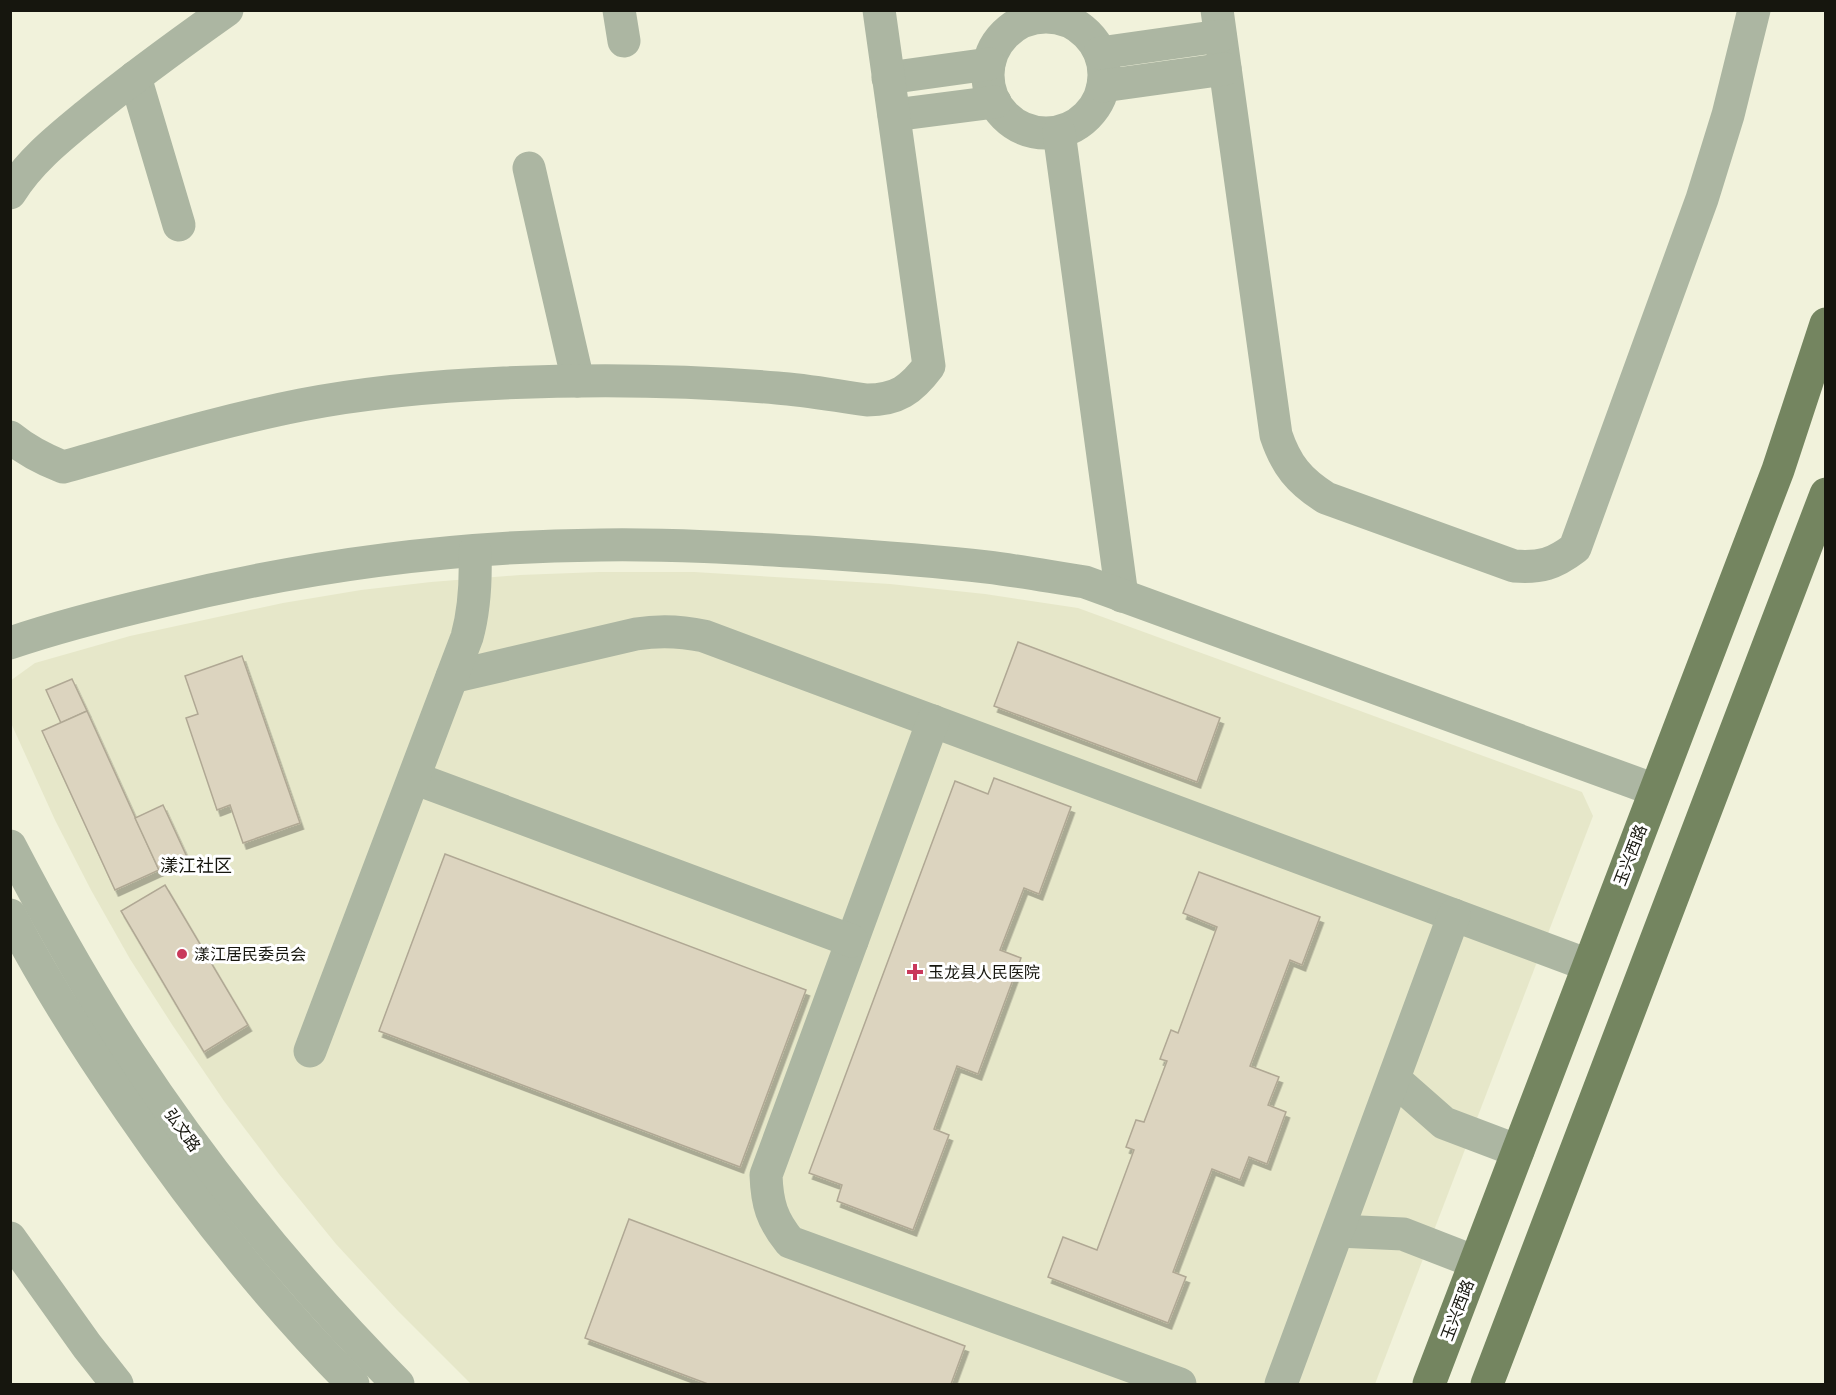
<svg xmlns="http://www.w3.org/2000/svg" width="1836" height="1395" font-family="Lora,'Noto Sans SC',serif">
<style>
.built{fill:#e6e7c9}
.building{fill:#dcd4bf;stroke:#b0a894;stroke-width:1.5;filter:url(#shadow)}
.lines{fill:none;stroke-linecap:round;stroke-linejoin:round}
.minor{stroke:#acb6a2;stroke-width:33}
.major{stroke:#748560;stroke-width:33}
.poi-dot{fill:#c9395b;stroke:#fff;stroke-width:2}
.labels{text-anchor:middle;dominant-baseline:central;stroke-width:6;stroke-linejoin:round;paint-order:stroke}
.street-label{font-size:16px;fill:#16160e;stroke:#fff}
.poi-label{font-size:16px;fill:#16160e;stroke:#fff;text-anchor:start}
.neighbourhood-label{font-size:18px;fill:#16160e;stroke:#fff}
</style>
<defs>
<filter id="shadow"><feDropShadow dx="3.5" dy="6" stdDeviation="0" flood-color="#0004"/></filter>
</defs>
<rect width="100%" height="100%" fill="#f1f2db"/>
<polygon class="built" points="599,572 694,572 890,584 985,594 1078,608 1582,792 1593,816 1375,1384 471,1384 398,1311 336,1244 279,1174 224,1101 173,1026 130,959 91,890 55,820 11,723 10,681 35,663 130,636 283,603 361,590 431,582 520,575"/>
<g class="building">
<polygon points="1018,642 1220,718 1197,782 994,706"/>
<polygon points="242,656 300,823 243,843 230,805 217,810 186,718 198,714 185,676"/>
<polygon points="72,679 87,711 61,723 46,690"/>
<polygon points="87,711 159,870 115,890 42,731"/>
<polygon points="994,778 1071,807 1039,894 1024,888 1000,950 1021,958 978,1074 957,1066 934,1129 949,1135 913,1230 837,1201 842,1185 809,1173 955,781 988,794"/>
<polygon points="163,805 187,857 159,870 135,818"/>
<polygon points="445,854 806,990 740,1167 379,1031"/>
<polygon points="1199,872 1320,917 1302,965 1290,960 1250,1066 1279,1077 1268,1105 1286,1112 1267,1164 1249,1157 1240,1180 1212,1169 1173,1272 1186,1277 1168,1323 1048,1277 1063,1237 1097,1250 1134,1150 1126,1147 1136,1120 1144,1122 1167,1061 1160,1059 1171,1030 1178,1033 1217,927 1183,913"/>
<polygon points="165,885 248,1025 204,1052 121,911"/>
<polygon points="629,1219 965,1346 951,1384 708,1384 585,1338"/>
</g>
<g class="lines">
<g class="minor">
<polyline points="619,10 624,41"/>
<path d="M1217,10L1276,435C1286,465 1299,481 1326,498L1514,566C1541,568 1554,564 1575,548L1702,199L1728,115L1754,10"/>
<circle cx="1046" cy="75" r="58"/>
<polyline points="1100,53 1220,36"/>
<polyline points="135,77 179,225"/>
<polyline points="888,78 989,64"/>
<polyline points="1103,86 1225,69"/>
<polyline points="894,115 995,102"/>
<polyline points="1059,132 1122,596"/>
<polyline points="529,168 578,381"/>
<path d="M10,193C30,161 59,138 87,115C132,78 179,44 227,10"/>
<path d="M10,437C27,451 43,459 63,467C142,445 220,421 301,405C368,392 436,386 504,383C594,379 686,380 777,388C807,390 837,396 867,400C897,400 911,390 929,366L879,10"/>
<path d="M10,643C60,626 112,613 163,601C306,566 454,546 601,545C670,544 739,548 808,552C868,556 928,560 987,567C1020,571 1052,577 1085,582L1655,790"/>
<path d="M452,677L636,634C660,630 681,631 704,636L1588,965"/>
<path d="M933,721L766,1175C767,1204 772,1220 790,1242L1180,1384"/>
<polyline points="414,778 852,941"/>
<path d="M10,846C47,917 86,987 130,1054C208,1173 298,1283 398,1384"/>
<path d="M10,915C45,982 86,1047 129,1109C196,1207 270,1300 353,1384"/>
<path d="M310,1051L467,637C475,608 476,581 475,551"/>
<polyline points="1394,1079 1444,1123 1518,1151"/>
<polyline points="1338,1231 1403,1234 1475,1262"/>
<polyline points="10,1238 87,1346 117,1384"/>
<polyline points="1281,1384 1454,915"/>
</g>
<g class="major">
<polyline points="1429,1384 1778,470 1826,324"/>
<polyline points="1487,1384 1826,494"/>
</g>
</g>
<g class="poi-dot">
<circle cx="182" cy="954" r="6"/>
<path d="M912 963h6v6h6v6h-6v6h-6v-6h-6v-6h6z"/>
</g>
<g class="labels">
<g class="street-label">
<text transform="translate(1630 855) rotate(-69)">玉兴西路</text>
<text transform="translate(183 1130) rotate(54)">弘文路</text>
<text transform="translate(1457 1310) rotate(-69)">玉兴西路</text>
</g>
<g class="poi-label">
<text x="194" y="954">漾江居民委员会</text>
<text x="928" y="972">玉龙县人民医院</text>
</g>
<g class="neighbourhood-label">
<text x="196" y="865">漾江社区</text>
</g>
</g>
<rect width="1836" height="1395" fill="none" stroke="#16160e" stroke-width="24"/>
</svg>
